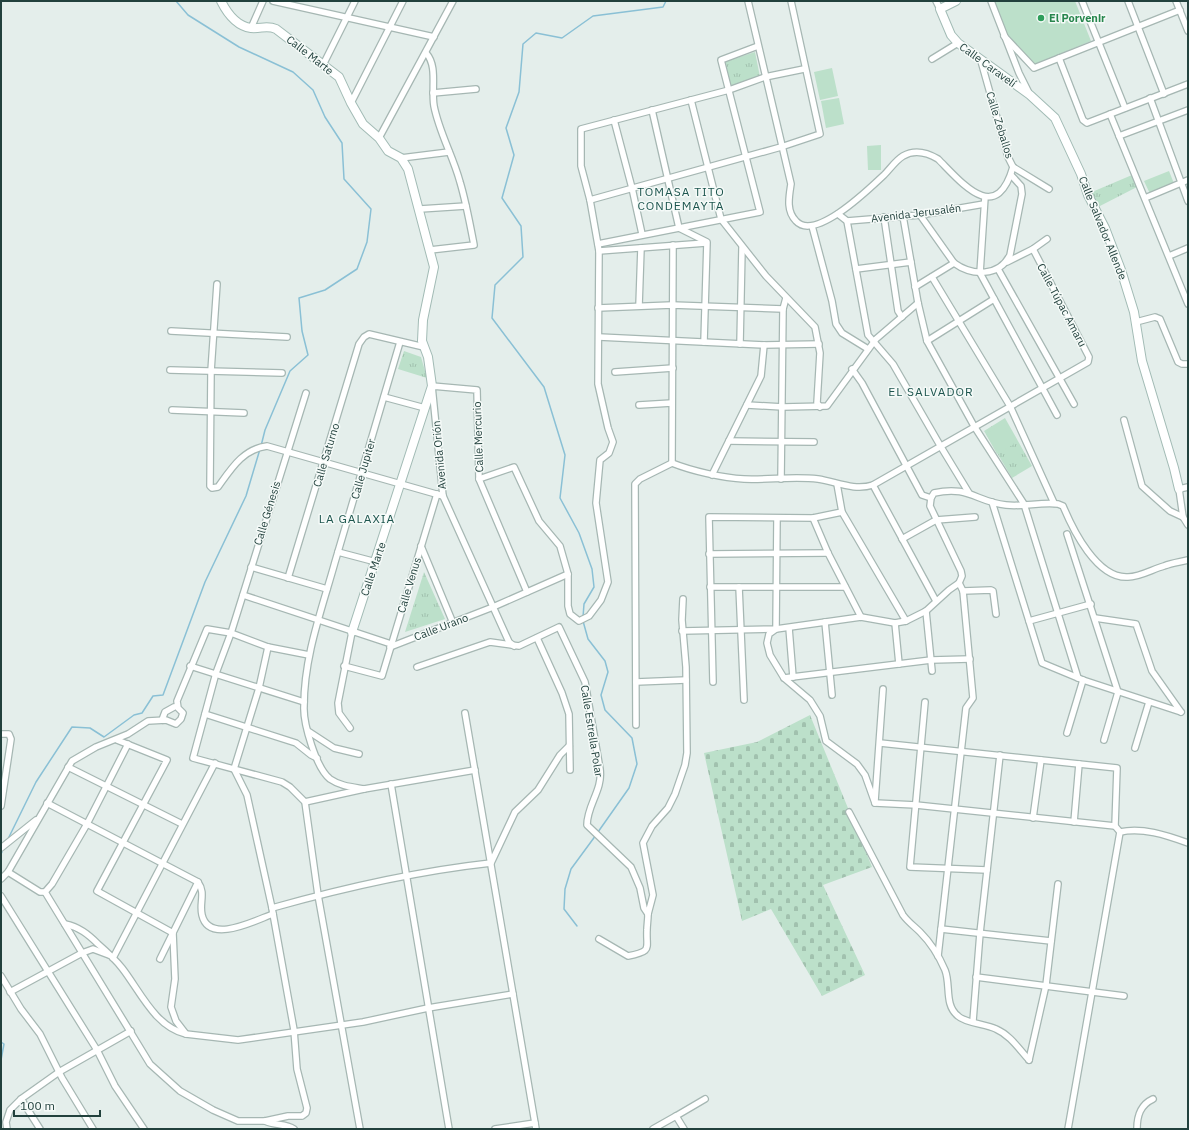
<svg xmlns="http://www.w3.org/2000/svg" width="1189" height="1130" font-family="'IBM Plex Sans',sans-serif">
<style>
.grass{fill:url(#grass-tufts)}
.cemetery{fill:url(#cemetery-stones)}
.pitch{fill:#bce0ca}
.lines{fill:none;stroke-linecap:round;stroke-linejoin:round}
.stream{stroke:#8ac0d5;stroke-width:1.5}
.street-casing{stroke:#a6b7b3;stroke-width:8}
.secondary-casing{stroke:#a2bbb5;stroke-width:10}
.street{stroke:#fff;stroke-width:5.5}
.secondary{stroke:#fff;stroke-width:8}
.leisure-dot{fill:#2e9e5b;stroke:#f5faf8;stroke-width:1.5}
.labels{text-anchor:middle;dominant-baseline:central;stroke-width:3;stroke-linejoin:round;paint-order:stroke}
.leisure-label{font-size:11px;font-weight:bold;fill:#27864d;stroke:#f5faf8;text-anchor:start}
.street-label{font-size:11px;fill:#22413d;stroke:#f5faf8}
.neighbourhood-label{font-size:12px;letter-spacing:1px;fill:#1d554e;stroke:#f5faf8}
</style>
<defs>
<pattern id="grass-tufts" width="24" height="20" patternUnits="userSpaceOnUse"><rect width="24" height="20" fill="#bce0ca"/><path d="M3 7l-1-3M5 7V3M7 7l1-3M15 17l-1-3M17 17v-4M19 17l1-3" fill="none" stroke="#a1c1ae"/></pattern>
<pattern id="cemetery-stones" width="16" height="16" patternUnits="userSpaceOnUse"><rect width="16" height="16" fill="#bce0ca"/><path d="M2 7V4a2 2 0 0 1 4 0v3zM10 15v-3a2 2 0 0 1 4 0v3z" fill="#a1c1ae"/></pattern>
</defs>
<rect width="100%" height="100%" fill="#e4eeeb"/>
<g class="grass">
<polygon points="755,52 760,77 730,87 724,62"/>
<polygon points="1132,175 1137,187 1098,207 1092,192"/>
<polygon points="404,351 421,357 427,378 398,369"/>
<polygon points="1005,418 1032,466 1012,478 984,431"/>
<polygon points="424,572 445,619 405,632"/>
</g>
<polygon class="cemetery" points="810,715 872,867 823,885 865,975 822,996 771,909 742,921 704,753 757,742"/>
<g class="pitch">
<polygon points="994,1 1075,1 1091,41 1034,65 1007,35"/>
<polygon points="832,68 838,96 820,100 814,72"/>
<polygon points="839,98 844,124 826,128 821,101"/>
<polygon points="881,145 881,170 868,170 867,146"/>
<polygon points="1169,171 1175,186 1151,196 1144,181"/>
<polygon points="1003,424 1014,444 997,454 986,434"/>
</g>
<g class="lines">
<g class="stream">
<polyline points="176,1 188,15 239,47 293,72 313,90 325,117 342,143 344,179 371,209 367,242 357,269 325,290 299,298 302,331 308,355 290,371 265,430 261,446"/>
<polyline points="583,617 584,604 594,587 592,569 579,533 560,498 565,455 544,387 492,318 495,285 523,257 521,226 502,198 514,155 506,128 519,92 523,44 536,33 562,38 593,16 663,7 666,1"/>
<polyline points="583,621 588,639 605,661 608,672 601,695 605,710 632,738 637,764 629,788 598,832"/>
<polyline points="8,839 36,782 72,727 90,728 104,737 134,715 142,713 153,696 163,695 205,582 246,496 260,449"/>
<polyline points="1,854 2,852"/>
<polyline points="577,926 564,909 565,889 571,869 596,835"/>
<polyline points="1,1042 4,1044 1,1060"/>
</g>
<defs>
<g id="street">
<polyline points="273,1 434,37"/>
<path d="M748,1L791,184C789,197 786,211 796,221C815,242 869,189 884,175C890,169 896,160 903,156C915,149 928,153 938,159C962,183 996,226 1013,167"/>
<polyline points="936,1 940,9"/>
<polyline points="991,1 1019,73 1029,93"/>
<polyline points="1082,1 1125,108"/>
<polyline points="1128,1 1164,94"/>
<polyline points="1176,1 1188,31"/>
<polyline points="251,28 263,1"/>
<polyline points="1004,36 1034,68 1180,10"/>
<path d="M426,53C438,66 431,89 434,106C439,132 453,156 460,182C466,202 470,224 474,245L430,250"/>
<polyline points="1059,58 1083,120 1087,123 1188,84"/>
<polyline points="932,59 958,43"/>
<polyline points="981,61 1008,157 1013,167 1049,189"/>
<polyline points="323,65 355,1"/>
<polyline points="433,93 476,89"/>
<polyline points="1150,98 1188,201"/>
<polyline points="691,100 721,219 766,276 815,327 820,353 817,403 820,407"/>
<polyline points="351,103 403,1"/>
<polyline points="652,110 679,228 707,242 704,342"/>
<polyline points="1110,114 1188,304"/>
<polyline points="614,120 632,188 642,234"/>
<polyline points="1119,136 1188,110"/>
<polyline points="379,138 453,1"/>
<polyline points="401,158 449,152"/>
<polyline points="985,197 980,273 1057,415"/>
<polyline points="1145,198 1188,180"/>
<polyline points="590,200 781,147 820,134 791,1"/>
<polyline points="420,209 466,206"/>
<polyline points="838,214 847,221 868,335 893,364 941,447 969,493"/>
<path d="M920,215L954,263C972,276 999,277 1010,255L1022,194L1021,186L1011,175"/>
<polyline points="903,216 918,303 927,341 974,426 1024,504 1078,678"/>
<polyline points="884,217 898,311 902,317"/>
<polyline points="847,221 920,215 984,204"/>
<polyline points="812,226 832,301 836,324 842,333 868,349"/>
<polyline points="598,244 760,212 721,60 758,46"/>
<polyline points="599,251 706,243"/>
<polyline points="1169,256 1188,248"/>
<polyline points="1007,262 1033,249 1047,239"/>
<polyline points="856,269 911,262"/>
<polyline points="998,269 1074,404"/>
<polyline points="932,277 1010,406 1054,503"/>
<path d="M217,284L211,371L210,486L212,488L218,487C231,469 243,449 267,446L443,496"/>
<polyline points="915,287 954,263"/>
<polyline points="639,306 641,248"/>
<polyline points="598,308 672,305 783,309"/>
<polyline points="1136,322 1155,317 1160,319 1178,362 1182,364 1188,364"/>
<polyline points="171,331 287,337"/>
<polyline points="599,337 764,345 819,344"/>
<polyline points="927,341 994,299"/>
<polyline points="740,344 742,248"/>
<polyline points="852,369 862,383 922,495 931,498"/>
<polyline points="170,370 282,373"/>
<polyline points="615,372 673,368"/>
<polyline points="306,393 231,633 216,673 193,758 282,782 290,787 305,802 318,895 360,1129"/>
<polyline points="384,397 425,408"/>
<polyline points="639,405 672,403"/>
<polyline points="747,405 783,407 827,406 876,339 918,303"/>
<polyline points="172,410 244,413"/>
<polyline points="1124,420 1142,486 1170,511 1183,517"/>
<polyline points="729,441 814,442"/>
<polyline points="672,463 673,245"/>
<polyline points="712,475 761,376 764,345"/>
<polyline points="479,479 514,467 539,521 560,546 568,574 568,606 570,614 579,621 589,616 601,600 608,582 596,503 600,460 609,453 613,442 608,428 598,384 599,251 590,200 581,166 581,129 729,90 765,77 804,69"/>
<polyline points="781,479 783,309 786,298"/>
<polyline points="837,484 842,512 906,621"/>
<polyline points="873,485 936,601"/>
<polyline points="1188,487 1179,489 1183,517 1188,525"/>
<polyline points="992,502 1042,663 1083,680 1181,712"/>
<polyline points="813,518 828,553 861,617"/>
<polyline points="1067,534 1118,692 1104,740"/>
<polyline points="902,539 936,520 975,517"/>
<polyline points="421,546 453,623"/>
<polyline points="338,552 376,562"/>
<polyline points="709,554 828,553"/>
<polyline points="251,567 327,589"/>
<polyline points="288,578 359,344 364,337 369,334 424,347"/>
<polyline points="710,587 845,587"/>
<polyline points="739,587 744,700"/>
<polyline points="963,591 991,590 993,591 996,614"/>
<polyline points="243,595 391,644"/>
<polyline points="926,611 932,671"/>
<polyline points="1095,618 1136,624 1152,671 1181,712"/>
<polyline points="1029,621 1091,604"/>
<polyline points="825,622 832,695"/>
<polyline points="895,623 899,664"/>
<polyline points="789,628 793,677"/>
<polyline points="682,631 776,629 777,518"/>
<polyline points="537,638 562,693 569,714 570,770"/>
<polyline points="514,646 509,642 443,496 432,386 477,390 479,479 527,592"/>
<polyline points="390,647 493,607 568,574"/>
<polyline points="190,666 304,702"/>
<polyline points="344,666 382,676 437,494"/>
<path d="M417,667L490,642L519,646L559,627L585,682L600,769C603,790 587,805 587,825L631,867L640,888L644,908L648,914C648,920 647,925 647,930C646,949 653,951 628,956L599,939"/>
<polyline points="784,678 931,660 970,659"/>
<polyline points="636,682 686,680"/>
<polyline points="713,682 709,517 813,518 842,512"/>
<polyline points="925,702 910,867 987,870"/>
<polyline points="465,713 536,1129"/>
<polyline points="205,714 296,743 311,755 317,758"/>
<polyline points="162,720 165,712 174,707"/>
<path d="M636,725L635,484L640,479L672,463C692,471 723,478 744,479C769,480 794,476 818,479C837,482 854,491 873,485L1088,362L1089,357L1033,249"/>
<polyline points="350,728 339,713 338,703 352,632"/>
<polyline points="308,731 334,748 359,754"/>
<polyline points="1067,733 1083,680"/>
<polyline points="1,734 9,734 11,739 1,806"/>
<polyline points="117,740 167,760 97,891 173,933 175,979 171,1007 176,1021 186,1034 238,1040 363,1022 428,1008 513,994"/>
<polyline points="880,743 1117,768 1115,826 1120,832 1068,1129"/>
<polyline points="1135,748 1149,702"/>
<polyline points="68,767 182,824"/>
<polyline points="391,784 449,1129"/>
<path d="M364,789C352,787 340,786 330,779C316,768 303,723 304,706C304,656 322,609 335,562C357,488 379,415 400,342"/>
<polyline points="875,801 883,689"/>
<polyline points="305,802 364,789 475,770"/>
<path d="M47,803L198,882C206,893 199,903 202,915C209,945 256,920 273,914"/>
<path d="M875,803L865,775L857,764L826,741L820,716L810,700L784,678L770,655L767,643L769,634L776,629L861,617L895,623L906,621L926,611L949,590L959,583L962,576L961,571L930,506L931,498L934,493C969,485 976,502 1006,505C1023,507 1041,502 1058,504L1063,506C1073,530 1097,579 1128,577C1140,577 1153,569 1164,566C1172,563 1180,562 1188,560"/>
<polyline points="875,803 916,805 1115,826"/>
<path d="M849,812L903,915C908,922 914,926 920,932C931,943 939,956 945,970C951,985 944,1005 958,1016C965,1023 986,1024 996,1029C1010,1035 1019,1049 1029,1060"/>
<polyline points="1033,818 1041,760"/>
<polyline points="1074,822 1079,764"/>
<path d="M1120,832C1142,827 1166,835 1188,843"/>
<polyline points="1,848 36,820"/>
<polyline points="8,872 40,892 45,892 52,884 87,824 128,744"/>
<polyline points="1,879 8,872 72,761 96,747 128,734 148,721 166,720 176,724 181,719 183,713 178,708 177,701 207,629 231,633 268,647 309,655"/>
<polyline points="45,892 150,1064 180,1091 213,1110 238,1121 265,1121 288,1116 302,1116 306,1113 307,1108 297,1069 294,1030 272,908 247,795 234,769 259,688 268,647"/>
<polyline points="1,896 97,1050 115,1086 144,1129"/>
<path d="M272,908C343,888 418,871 491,863L515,812L538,790L560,755L569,746"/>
<polyline points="648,914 653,895 643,843 652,826 668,808 675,794 685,765 687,753 686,667 682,620 683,599"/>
<path d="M65,924C79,927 88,934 98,944C106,951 115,959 122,968C140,991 155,1027 186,1034"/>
<polyline points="941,929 1051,941"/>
<polyline points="938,956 966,708 973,698 963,591 959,583"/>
<polyline points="113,958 215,763"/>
<polyline points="160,959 198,882"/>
<polyline points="1,976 21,1009 40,1034 62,1078 93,1129"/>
<polyline points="976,977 1124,996"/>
<polyline points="10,992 82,953 93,949 109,955"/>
<polyline points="973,1021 980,933 1000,755"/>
<polyline points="1029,1060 1046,985 1058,884"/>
<polyline points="21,1099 40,1129"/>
<path d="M265,1121C275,1126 285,1123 294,1129"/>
<polyline points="7,1129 6,1122 10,1110 21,1099 59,1072 131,1031"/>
<polyline points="495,1129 535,1123"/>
<polyline points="653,1129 676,1116"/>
<polyline points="684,1129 676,1116 705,1099"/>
<path d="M1137,1129C1137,1116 1140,1105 1153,1099"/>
</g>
<g id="secondary">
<path d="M221,1C227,13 236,26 251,28C261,29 267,25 276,29L339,77L351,103L363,124L379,138L388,151L401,158L408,169L434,267L423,320L422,341L428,357L432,386L352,632"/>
<polyline points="956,1 940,9 951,35 958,43 1030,95 1055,118 1081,174 1088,195 1105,228 1121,270 1134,312 1142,361 1174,468 1179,489"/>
</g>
</defs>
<use href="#street" class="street-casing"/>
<use href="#secondary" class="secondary-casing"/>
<use href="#street" class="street"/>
<use href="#secondary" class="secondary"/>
</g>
<circle class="leisure-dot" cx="1041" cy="18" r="4"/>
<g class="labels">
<g class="leisure-label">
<text x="1049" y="18">El Porvenir</text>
</g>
<g class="street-label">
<text transform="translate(310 55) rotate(38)">Calle Marte</text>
<text transform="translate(988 65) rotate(36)">Calle Caravelí</text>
<text transform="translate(1000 125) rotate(73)">Calle Zeballos</text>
<text transform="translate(916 213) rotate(-7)">Avenida Jerusalén</text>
<text transform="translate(1103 228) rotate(68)">Calle Salvador Allende</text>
<text transform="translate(1062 305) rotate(62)">Calle Túpac Amaru</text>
<text transform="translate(478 437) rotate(-92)">Calle Mercurio</text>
<text transform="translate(326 455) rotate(-73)">Calle Saturno</text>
<text transform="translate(439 455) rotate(-95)">Avenida Orión</text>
<text transform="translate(363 469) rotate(-74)">Calle Jupiter</text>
<text transform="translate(267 513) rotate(-73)">Calle Génesis</text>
<text transform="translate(373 569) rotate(-71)">Calle Marte</text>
<text transform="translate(409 585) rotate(-73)">Calle Venus</text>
<text transform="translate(441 627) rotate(-21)">Calle Urano</text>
<text transform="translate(592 731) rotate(81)">Calle Estrella Polar</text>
</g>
<g class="neighbourhood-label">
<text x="681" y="191">TOMASA TITO<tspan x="681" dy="14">CONDEMAYTA</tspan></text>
<text x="931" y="391">EL SALVADOR</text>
<text x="357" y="518">LA GALAXIA</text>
</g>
</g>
<rect width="1189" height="1130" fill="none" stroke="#22413d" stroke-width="4"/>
<path d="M14 1110v6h86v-6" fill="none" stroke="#22413d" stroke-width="2"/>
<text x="20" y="1110" font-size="12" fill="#22413d" stroke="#f5faf8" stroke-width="3" paint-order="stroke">100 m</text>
</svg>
